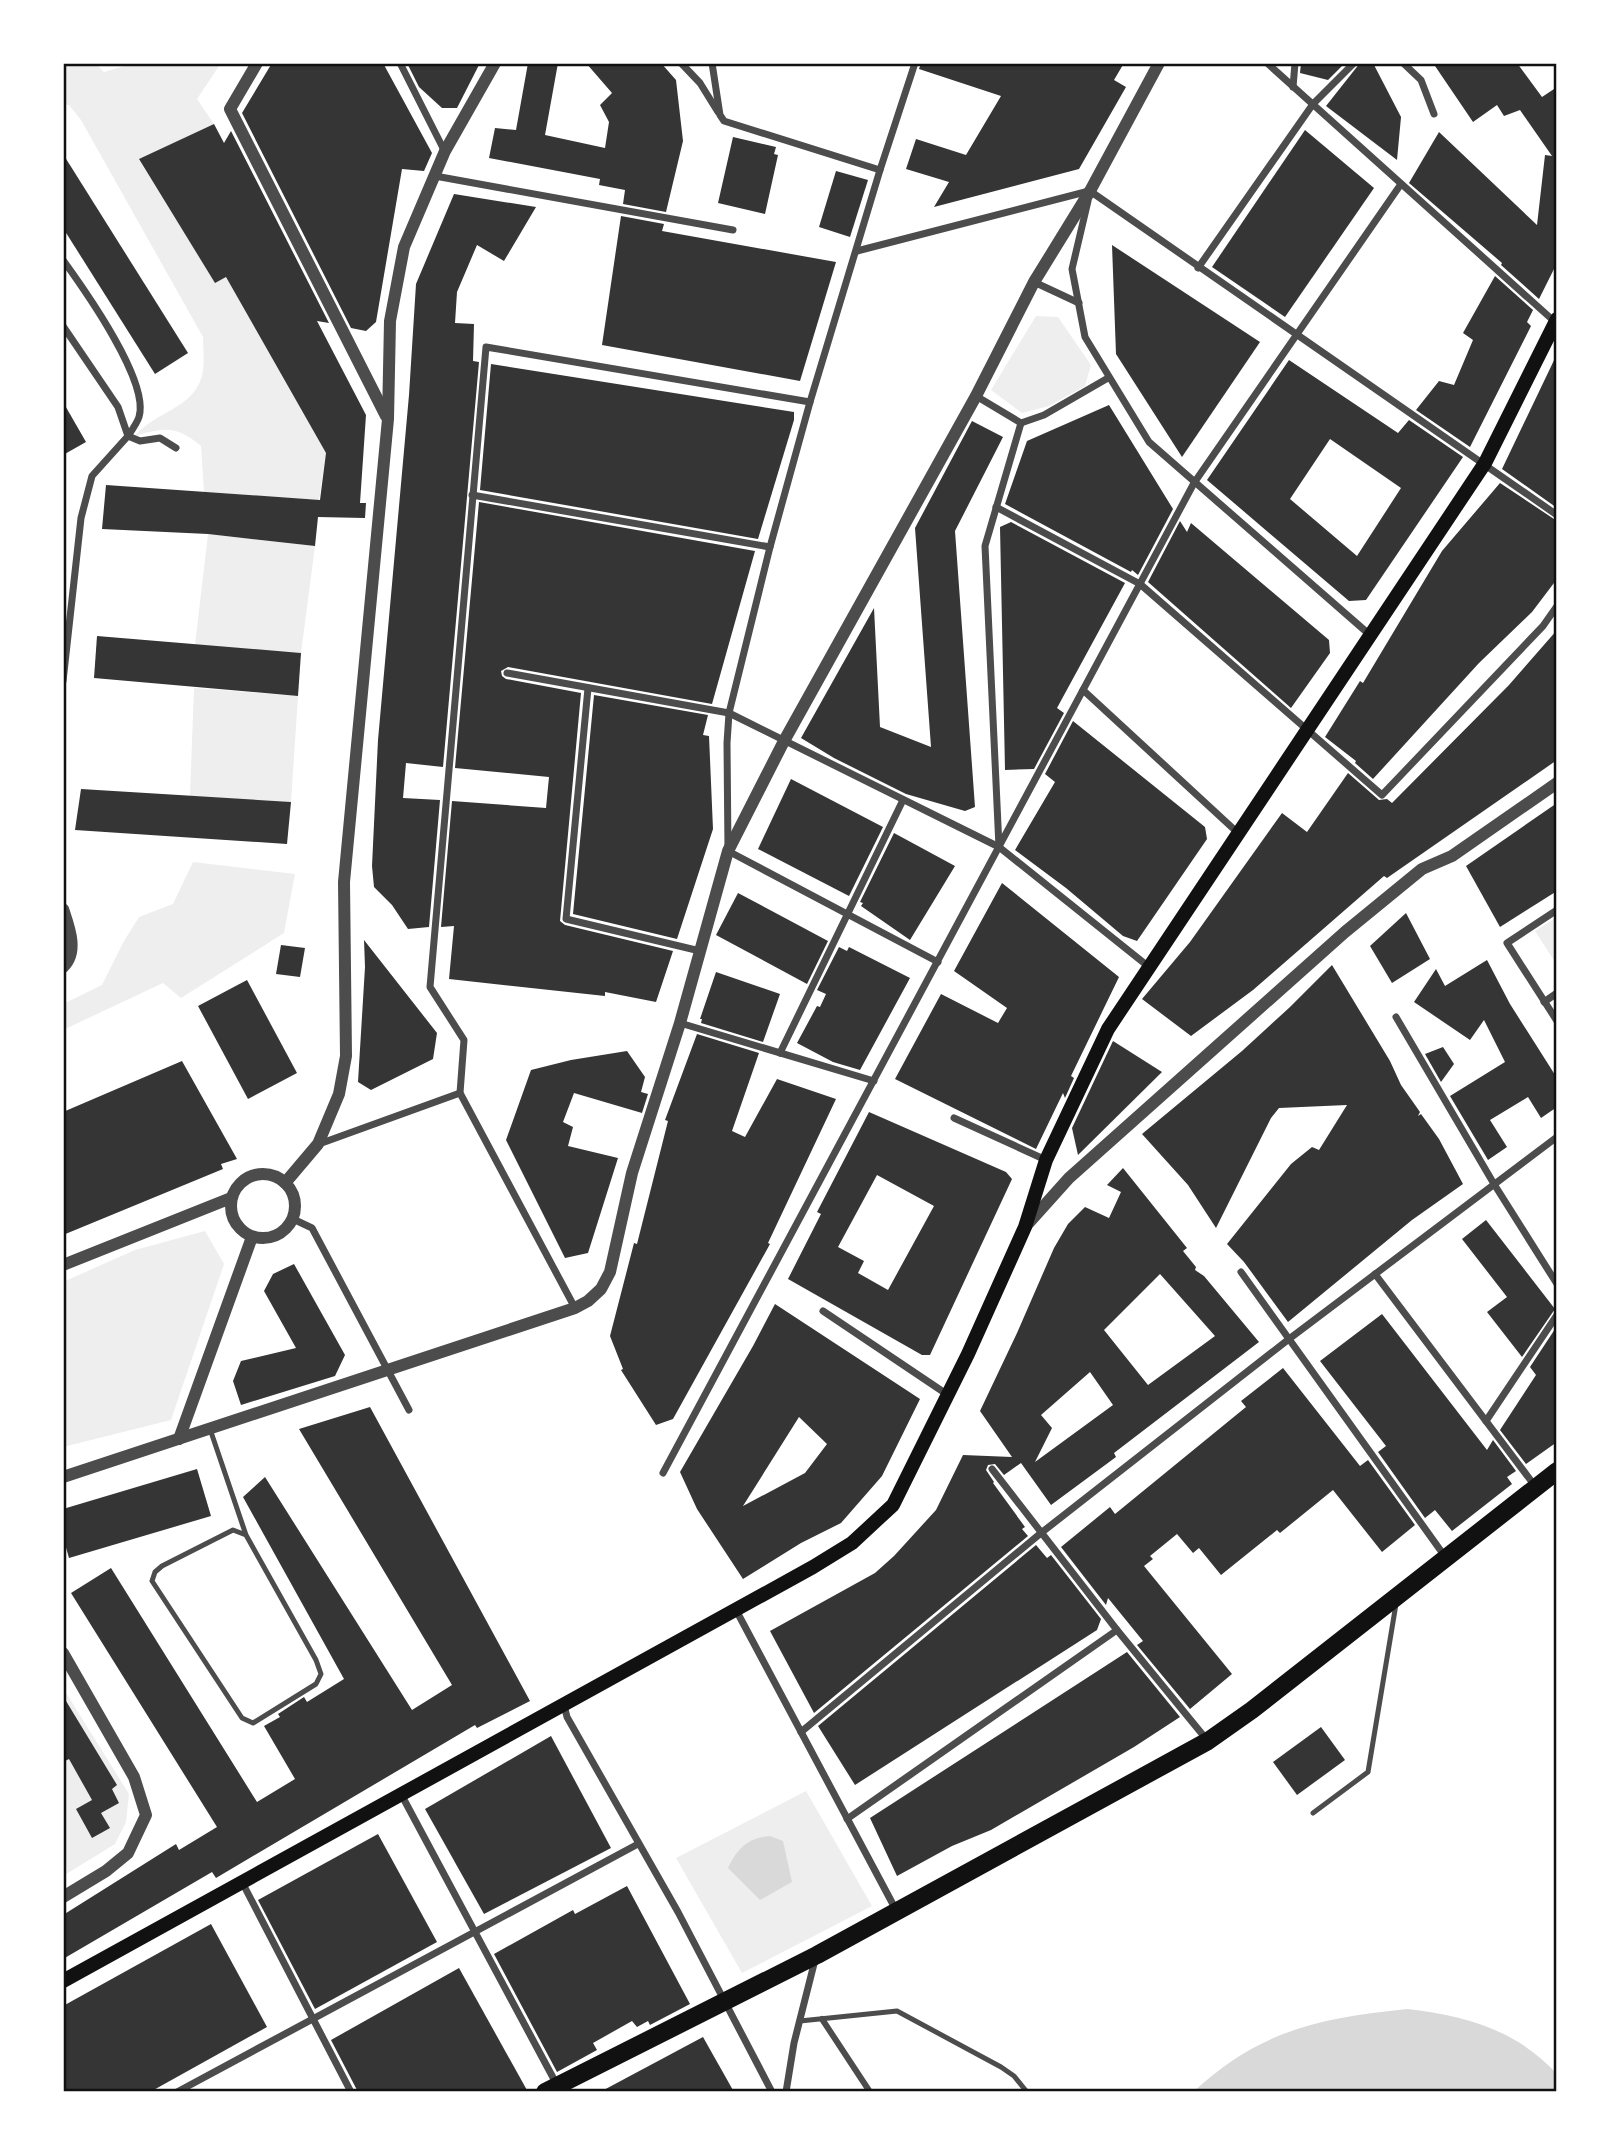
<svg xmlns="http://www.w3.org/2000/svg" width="1620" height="2155" font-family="Quicksand,sans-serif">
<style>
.green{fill:#eee}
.water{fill:#d9d9d9}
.building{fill:#353535;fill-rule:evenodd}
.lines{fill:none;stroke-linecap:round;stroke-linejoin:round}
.service{stroke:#4c4c4c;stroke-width:5}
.pedestrian{stroke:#4c4c4c;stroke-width:6}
.minor{stroke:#4c4c4c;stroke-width:7}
.tertiary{stroke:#4c4c4c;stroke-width:12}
.secondary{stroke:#111;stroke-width:14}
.primary{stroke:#111;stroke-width:18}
.neatline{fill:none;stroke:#111;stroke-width:2.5}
</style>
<rect width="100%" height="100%" fill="#fff"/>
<g class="green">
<path d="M63,63H95L104,72L135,63H221L197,99L214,124L139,160L215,282L226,277L326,453L319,500L204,492L201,446C177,426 165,427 135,436C154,412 193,409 202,376C205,364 203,349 203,337L81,120L69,105L63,104Z"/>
<polygon points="1036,316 1058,317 1091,365 1085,386 1049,406 1022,413 991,390"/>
<polygon points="208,534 315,546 301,653 195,645"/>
<polygon points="194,688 298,696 291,802 190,796"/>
<polygon points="193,862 295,874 284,933 181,998 163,983 63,1030 63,1004 102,985 124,941 139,917 173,904"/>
<polygon points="1557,917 1557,965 1535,931"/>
<polygon points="205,1231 224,1264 171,1420 63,1447 63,1282 135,1250"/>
<polygon points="63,1688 129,1794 126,1822 115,1844 63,1876"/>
<polygon points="806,1791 872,1906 742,1973 676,1858"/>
</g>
<g class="water">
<path d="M770,1836L783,1841L792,1882L760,1900L728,1868C737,1849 747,1838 770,1836Z"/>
<path d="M1407,2009C1464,2015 1517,2030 1557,2074V2092H1193C1260,2030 1320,2018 1407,2009Z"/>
</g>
<g class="building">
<polygon points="272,63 383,63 432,153 424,171 402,169 376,322 366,331 351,328 242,113"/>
<polygon points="407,63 480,63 457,108 442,108 419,87"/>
<polygon points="528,63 558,63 545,135 605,148 609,122 600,105 612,93 586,63 661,63 676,80 683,141 666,212 623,204 625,190 599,185 600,179 489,158 495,128 516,130"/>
<polygon points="921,63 1124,63 1114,80 1126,87 1079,169 934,207 949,182 906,169 916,139 966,155 1001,96 919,69"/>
<polygon points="1301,63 1345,63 1328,80 1300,73"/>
<polygon points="1360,63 1373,63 1401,117 1397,160 1326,106"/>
<polygon points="1433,63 1517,63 1542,97 1557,87 1557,263 1539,299 1501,265 1502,263 1409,183 1439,132 1537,225 1545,155 1552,156 1520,110 1504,116 1497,105 1473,122"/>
<polygon points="214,124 224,143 231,131 329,323 317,321 366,415 360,503 366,503 365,518 318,517 315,546 208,534 102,529 106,485 320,500 326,453 226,277 215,283 139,159"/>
<polygon points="1305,130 1374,188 1285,317 1212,267"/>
<polygon points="733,137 776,147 774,154 778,155 765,214 718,203"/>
<polygon points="63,154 188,353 155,374 63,228"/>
<polygon points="836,171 868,180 850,237 819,227"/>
<polygon points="454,194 536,207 504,261 477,245 457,292 455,323 474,324 473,361 479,362 443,767 406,763 403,798 440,800 429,927 408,929 392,905 374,887 372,866 378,740 409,395 416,284"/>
<polygon points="621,216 664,224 662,231 836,262 800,381 602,345"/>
<polygon points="1112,245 1260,342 1182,457 1116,354"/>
<polygon points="1495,276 1533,310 1527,322 1531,326 1470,447 1416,410 1439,381 1454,385 1473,340 1463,333"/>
<polygon points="1557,354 1557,508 1502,469"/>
<path d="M1289,360L1398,433L1409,420L1463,457L1366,600L1349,601L1207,480ZM1330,439L1401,488L1357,556L1290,499Z"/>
<polygon points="491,364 794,412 794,420 758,539 480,490"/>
<polygon points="63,402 86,442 63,455"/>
<polygon points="1109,405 1173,509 1138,575 1132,570 1131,572 1005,504 1027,441"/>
<polygon points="972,421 1003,437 955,531 975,807 965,811 906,794 834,758 801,738 874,608 880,727 931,747 915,528"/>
<polygon points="1500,483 1557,521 1557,579 1532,612 1479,663 1373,779 1355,763 1356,761 1325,737 1360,681 1363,683 1442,551"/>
<polygon points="479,502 755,551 712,704 508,667 501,671 502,676 506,679 581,693 560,921 565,925 673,951 656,1002 605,992 605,996 449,979 454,926 441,927 452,801 546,808 549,777 455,768"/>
<polygon points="1180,521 1187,532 1191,523 1329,640 1330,653 1291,708 1148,582"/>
<polygon points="1011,522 1125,583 1057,708 1064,713 1034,769 1005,770 1000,527"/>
<polygon points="1557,630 1557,760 1387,878 1384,876 1253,990 1191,1036 1142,999 1190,942 1282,813 1307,832 1348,773 1379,800 1387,799 1392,803 1509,685"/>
<polygon points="97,636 301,653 298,696 94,678"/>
<polygon points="594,695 708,715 703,735 709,736 713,829 677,939 573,914"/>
<polygon points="1073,721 1205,827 1207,839 1137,941 1123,936 1066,888 1015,850 1055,782 1045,774"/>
<polygon points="791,779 883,827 849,896 758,849"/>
<polygon points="81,789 291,802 287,844 75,830"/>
<polygon points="1557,803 1557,891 1500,927 1466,866"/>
<polygon points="894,833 955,866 910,940 861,906 863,903 860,902"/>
<polygon points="1002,883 1119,977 1071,1076 1074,1078 1065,1098 1063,1093 1036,1149 895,1079 941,994 998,1023 1007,1008 954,971"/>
<polygon points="738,893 828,941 807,984 716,935"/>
<polygon points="1406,913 1430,959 1392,983 1370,946"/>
<polygon points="364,940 437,1033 433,1059 371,1090 358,1082 365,967"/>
<polygon points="281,945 305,948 300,977 276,974"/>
<polygon points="839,947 847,951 849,947 910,978 860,1070 833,1062 797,1043 817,1006 820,1007 826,994 817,990"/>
<polygon points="1487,960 1510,1004 1557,1078 1557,1107 1541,1118 1528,1097 1490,1120 1507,1147 1488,1160 1450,1096 1505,1062 1484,1020 1470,1040 1414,1002 1436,969 1445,986"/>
<polygon points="1332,965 1390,1061 1401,1085 1420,1112 1418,1116 1421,1114 1439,1139 1463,1184 1412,1220 1288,1322 1244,1262 1227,1244 1291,1164 1312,1147 1319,1150 1347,1105 1279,1108 1271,1118 1216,1228 1188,1185 1142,1134 1242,1051 1290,1007"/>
<polygon points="716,972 780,994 763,1042 701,1023 702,1019 700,1019"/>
<polygon points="247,980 297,1073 248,1099 198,1006"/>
<polygon points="697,1034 759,1053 732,1131 745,1137 777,1079 836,1099 768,1243 770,1244 673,1419 656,1425 621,1370 623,1369 610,1336 634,1243 637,1244 668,1121 665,1120"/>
<polygon points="1113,1041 1162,1072 1078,1155 1072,1128"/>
<polygon points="1443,1047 1454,1064 1441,1082 1425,1054"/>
<polygon points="627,1051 645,1077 641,1092 648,1094 642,1113 574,1093 563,1122 573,1127 568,1146 618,1158 588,1253 565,1258 506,1140 531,1070 571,1060"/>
<polygon points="182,1061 237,1159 221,1164 223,1169 63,1235 63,1112"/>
<path d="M869,1112L1006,1172L1012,1179L930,1355H922L788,1279L821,1214L817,1212ZM877,1175L934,1206L888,1290L858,1273L864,1261L838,1247Z"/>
<path d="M1123,1168L1187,1248L1183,1251L1196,1267L1195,1270L1204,1276L1259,1342L1114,1453L1116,1457L1051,1505L1021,1463L1004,1475L995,1464L988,1465L986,1470L994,1482L993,1483L1025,1527L1022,1529L1028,1536L814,1713L770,1631L875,1573L894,1556L936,1510L963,1455L1012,1457L980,1411L1017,1333L1054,1248L1068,1224L1085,1207L1109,1218L1121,1192L1107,1185ZM1160,1274L1215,1336L1148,1385L1104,1330ZM1090,1372L1113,1405L1035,1462L1052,1428L1041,1415Z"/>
<polygon points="1486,1220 1555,1309 1522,1357 1487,1312 1507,1297 1462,1239"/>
<polygon points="294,1264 345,1355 335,1376 241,1405 233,1381 241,1361 296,1348 264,1291 273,1274"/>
<path d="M775,1304L920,1399L882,1476L841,1523L801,1543L743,1579L697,1509L680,1472L753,1346ZM799,1417L827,1444L805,1473L743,1506Z"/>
<polygon points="1382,1314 1487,1450 1493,1440 1516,1471 1507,1477 1512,1484 1452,1531 1435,1510 1425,1518 1378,1452 1386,1446 1320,1361"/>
<polygon points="1557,1326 1557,1442 1526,1464 1500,1430 1536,1375 1530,1367"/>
<polygon points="1283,1368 1360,1466 1368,1460 1415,1525 1382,1552 1333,1490 1280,1533 1277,1530 1221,1575 1199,1548 1193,1553 1177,1534 1150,1556 1153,1559 1144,1566 1232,1674 1190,1709 1137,1645 1143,1641 1108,1598 1106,1605 1061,1547 1110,1507 1115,1514 1246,1407 1241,1401"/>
<polygon points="370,1407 530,1701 477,1728 475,1725 216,1878 212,1872 63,1959 63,1915 176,1844 179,1850 217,1827 71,1593 111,1568 257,1802 295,1779 264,1726 280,1717 278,1714 304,1697 307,1702 344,1679 243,1497 265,1477 412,1710 452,1685 299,1429"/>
<polygon points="197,1469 211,1516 69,1558 63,1537 63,1509"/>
<polygon points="1036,1545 1047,1558 1051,1555 1101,1619 1097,1630 855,1785 818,1726"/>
<polygon points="1127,1652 1180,1717 1134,1747 991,1830 952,1846 897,1876 870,1818"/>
<polygon points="63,1696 117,1785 112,1789 119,1803 101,1813 110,1828 92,1838 76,1809 92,1800 69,1759 63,1762"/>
<polygon points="1321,1727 1345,1760 1297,1795 1273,1762"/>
<polygon points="551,1736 611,1848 484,1914 425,1809"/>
<polygon points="378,1834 437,1942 315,2009 258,1900"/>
<polygon points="627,1886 690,2004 650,2025 648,2021 637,2027 632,2021 593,2043 597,2050 557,2072 494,1954 573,1910 575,1914"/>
<polygon points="211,1924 267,2027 150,2092 63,2092 63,2006"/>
<polygon points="459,1968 528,2092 358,2092 331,2040"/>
<polygon points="703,2037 734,2092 600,2092"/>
</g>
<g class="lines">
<g class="service">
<polyline points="210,1429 246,1535 316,1660 321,1674 316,1684 253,1723 242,1718 152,1581 155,1572 162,1566 233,1530 246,1535"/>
<polyline points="1313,1813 1368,1772 1396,1604"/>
<polyline points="800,2021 897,2011 1001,2067 1014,2076 1027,2092"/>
</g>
<polyline class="pedestrian" points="822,2019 870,2092"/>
<g class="minor">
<polyline points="400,63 444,150"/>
<polyline points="681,63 700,83 718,112"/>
<polyline points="712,63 720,115 724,121 880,170"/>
<polyline points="915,63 880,170 810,402 770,547 729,713 727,743 728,851 938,962"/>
<polyline points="1267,63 1555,322"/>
<polyline points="1403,63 1421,80 1434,114"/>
<polyline points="1293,87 1295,63"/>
<polyline points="435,176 733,230"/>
<polyline points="1090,191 1557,515"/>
<polyline points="1088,201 1072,269 1085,337 1149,442 1370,635"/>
<polyline points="857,251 1089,191"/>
<path d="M63,260C84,289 150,382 139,417C137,423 132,430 128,436L140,441L160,438L176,448"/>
<polyline points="1198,268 1313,104 1354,63"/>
<polyline points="1034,282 1079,303"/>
<polyline points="63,326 118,407 128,436 92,476 81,518 63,681"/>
<polyline points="976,396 1021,423 1044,415 1108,378"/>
<polyline points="472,495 770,547"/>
<polyline points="996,507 1140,584 1382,795 1543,626 1557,606"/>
<polyline points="507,673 729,713 999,847 1149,967"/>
<polyline points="588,688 566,919 700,951"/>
<polyline points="1083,690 1238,833"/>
<polyline points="999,847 985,546 1021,423"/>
<polyline points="1557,910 1507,943 1557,1021"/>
<polyline points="1544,1002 1557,993"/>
<polyline points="1396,1017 1494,1184 1557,1284"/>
<polyline points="680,1023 874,1081"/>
<polyline points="780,1053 903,800"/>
<polyline points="954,1118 1046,1160"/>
<polyline points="319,1144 460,1093"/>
<polyline points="293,1219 312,1228 409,1410"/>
<polyline points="1241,1272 1446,1558"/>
<polyline points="1375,1274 1535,1486"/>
<polyline points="575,1308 460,1093 464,1040 430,987 486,347 810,402"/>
<polyline points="823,1311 948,1395"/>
<polyline points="1486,1421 1557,1315"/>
<polyline points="992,1469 1117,1630 1207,1740"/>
<polyline points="663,1473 1194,483 1401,184"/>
<polyline points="736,1610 896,1910"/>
<polyline points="564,1705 567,1717 678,1912 772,2092"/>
<polyline points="801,1732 1041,1533 1289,1339 1557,1137"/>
<polyline points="401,1794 557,2085"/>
<polyline points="847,1819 1117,1630"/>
<polyline points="242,1882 351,2092"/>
<polyline points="177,2092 638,1844"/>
<polyline points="786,2092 794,2043 815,1960"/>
</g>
<g class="tertiary">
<polyline points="257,63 230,109 386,416"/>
<path d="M63,909C69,927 79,952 63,967"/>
<circle cx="263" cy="1206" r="32"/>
<polyline points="285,1183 318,1144 339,1094 346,1056 344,882 388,419 390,321 404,247 445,151 495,63"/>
<polyline points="1025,1227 1069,1178 1345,932 1422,869 1452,856 1557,783"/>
<polyline points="63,1265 231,1198"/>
<polyline points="179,1439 252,1237"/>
<polyline points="63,1477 575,1308 588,1301 601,1289 610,1272 632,1173 680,1023 728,851 784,741 976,396 1034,282 1090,191 1159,63"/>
<polyline points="63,1653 134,1777 146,1815 128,1853 106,1871 63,1897"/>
</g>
<polyline class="secondary" points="63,1981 813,1567 852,1543 893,1505 968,1354 1025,1227 1046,1160 1108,1029 1485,463 1557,319"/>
<polyline class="primary" points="545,2092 817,1955 1208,1741 1252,1710 1557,1471"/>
</g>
<rect width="1620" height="2155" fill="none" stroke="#ffffff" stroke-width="130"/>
<rect x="65" y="65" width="1490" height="2025" class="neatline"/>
</svg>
